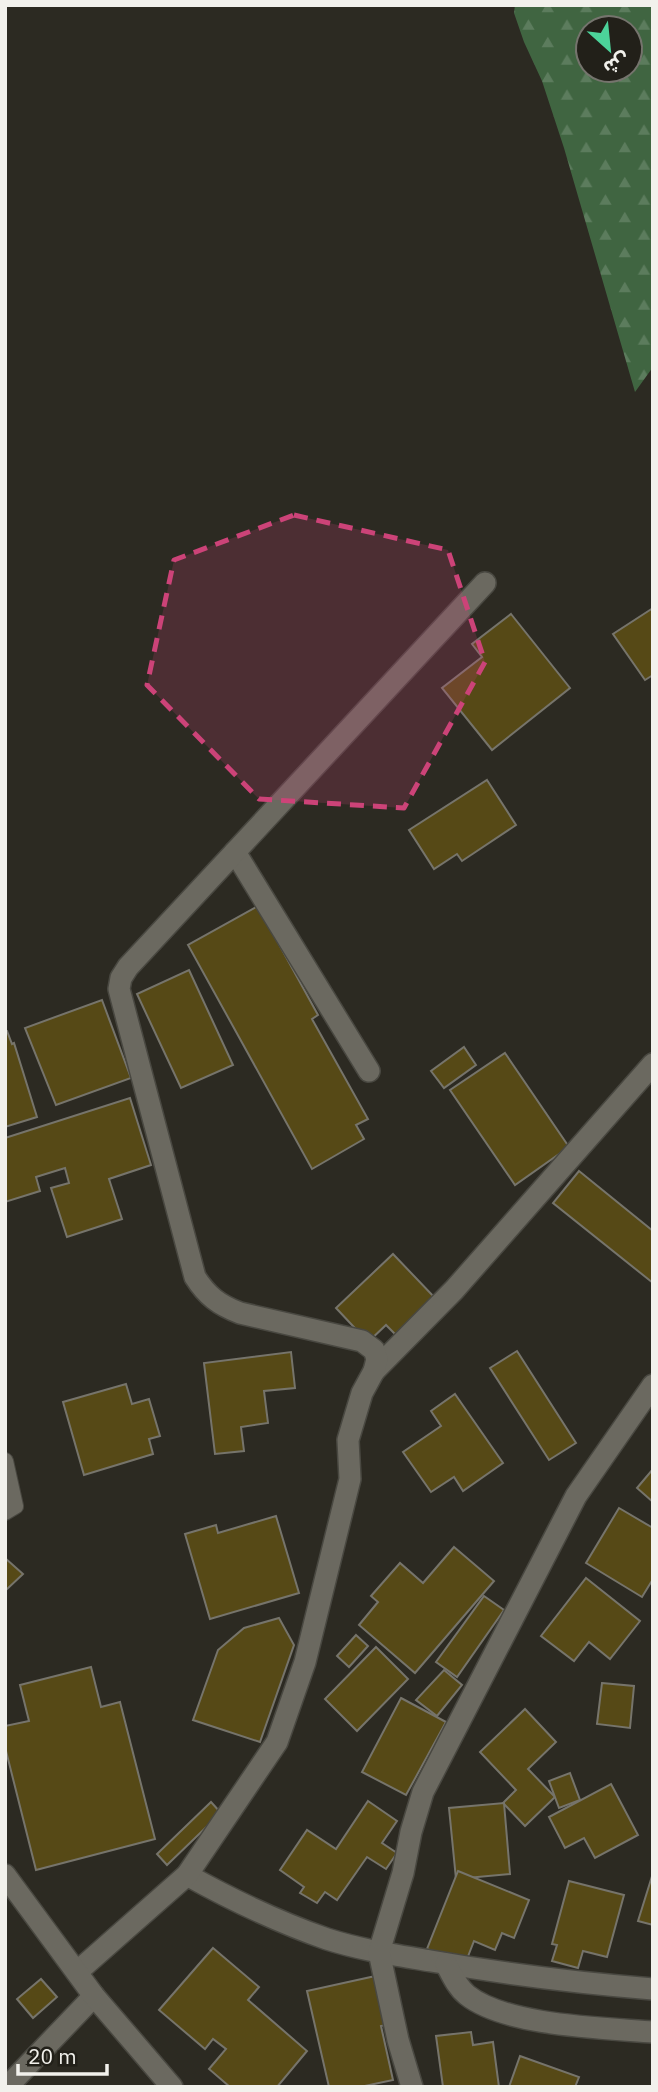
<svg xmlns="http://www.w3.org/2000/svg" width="658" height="2092" font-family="'IBM Plex Sans','Noto Sans Arabic',sans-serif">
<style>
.forest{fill:url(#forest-firs);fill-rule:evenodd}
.building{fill:#564916;stroke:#76746b;stroke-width:2}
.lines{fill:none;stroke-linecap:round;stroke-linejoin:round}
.service-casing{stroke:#494841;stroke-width:18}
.minor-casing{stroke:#494841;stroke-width:24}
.tertiary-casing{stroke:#494841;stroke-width:24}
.service{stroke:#6b6960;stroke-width:16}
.minor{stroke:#6b6960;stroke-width:21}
.tertiary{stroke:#6b6960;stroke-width:21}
.marked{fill:#cc4378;fill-opacity:0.2;stroke:#cc4378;stroke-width:5;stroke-dasharray:14 9;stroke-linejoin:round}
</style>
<defs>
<pattern id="forest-firs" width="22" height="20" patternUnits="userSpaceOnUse" patternTransform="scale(1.75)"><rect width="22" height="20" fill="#406541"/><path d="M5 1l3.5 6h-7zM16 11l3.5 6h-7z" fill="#5c7c5d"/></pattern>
</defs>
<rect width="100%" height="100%" fill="#2c2a22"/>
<path class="forest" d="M515,5H653V367L635,392L564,148L542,81L524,42L514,13ZM588,28H630V70H588Z"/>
<g class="building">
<polygon points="653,608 653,675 645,680 613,634"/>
<polygon points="511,614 570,688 492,750 442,688 482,657 472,644"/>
<polygon points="487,780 516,825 462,861 457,854 434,869 409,830"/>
<polygon points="258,906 318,1015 312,1019 368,1119 356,1125 364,1139 312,1169 188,945"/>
<polygon points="189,970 233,1065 181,1088 137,994"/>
<polygon points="102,1000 131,1078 56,1105 25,1028"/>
<polygon points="5,1031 7,1031 12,1044 14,1043 37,1117 5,1127"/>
<polygon points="464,1047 476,1065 444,1088 431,1071"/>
<polygon points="505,1053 569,1147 515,1185 450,1090"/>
<polygon points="130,1098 151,1165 109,1179 122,1219 67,1237 51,1188 69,1183 65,1168 36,1177 40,1191 5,1202 5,1138"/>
<polygon points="579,1171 653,1231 653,1283 553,1203"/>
<polygon points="393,1254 436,1299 397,1336 386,1325 368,1342 336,1308"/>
<polygon points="517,1351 576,1443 549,1460 490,1368"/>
<polygon points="291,1352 295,1388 264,1391 268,1423 241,1427 244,1451 215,1454 204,1363"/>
<polygon points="126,1384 132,1404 149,1399 160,1436 149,1439 153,1454 84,1475 63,1402"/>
<polygon points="455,1394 503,1463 463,1491 454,1477 431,1492 403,1452 441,1426 431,1411"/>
<polygon points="653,1469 653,1502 637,1488"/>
<polygon points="619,1508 653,1528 653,1579 642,1597 586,1563"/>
<polygon points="276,1516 299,1593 210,1619 185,1534 216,1525 218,1533"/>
<polygon points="454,1547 494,1581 415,1673 359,1625 378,1602 371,1596 400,1563 423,1583"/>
<polygon points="5,1558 23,1574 5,1591"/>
<polygon points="586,1578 640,1621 610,1659 589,1642 574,1661 541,1636"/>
<polygon points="484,1596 504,1610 457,1677 436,1662"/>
<polygon points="279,1618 294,1645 260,1742 193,1720 218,1650 244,1628"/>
<polygon points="356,1635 368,1646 349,1667 337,1656"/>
<polygon points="376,1647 408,1679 357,1731 325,1699"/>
<polygon points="91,1667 101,1707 120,1702 155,1839 36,1870 5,1747 5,1726 29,1721 20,1685"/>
<polygon points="444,1670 462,1685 437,1716 416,1700"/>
<polygon points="602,1683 634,1686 630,1728 597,1724"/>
<polygon points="401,1698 446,1722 406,1795 362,1772"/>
<polygon points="525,1709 556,1742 528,1769 555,1797 525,1826 503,1803 516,1790 480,1752"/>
<polygon points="570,1773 580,1800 559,1808 549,1781"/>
<polygon points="611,1784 638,1835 595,1858 584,1838 565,1848 549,1817"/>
<polygon points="368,1801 397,1821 382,1843 397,1853 386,1869 367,1857 337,1900 325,1892 317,1903 300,1893 304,1887 280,1870 307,1830 336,1849"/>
<polygon points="211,1802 221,1813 167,1865 157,1854"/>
<polygon points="504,1803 510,1874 456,1879 449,1808"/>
<polygon points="458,1871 529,1900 514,1938 502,1933 495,1950 474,1941 465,1964 427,1949"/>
<polygon points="653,1873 653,1925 638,1921"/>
<polygon points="569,1881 624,1895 607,1957 583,1951 578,1968 552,1961 557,1945 552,1944"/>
<polygon points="213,1948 259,1987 248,2000 307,2051 277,2087 230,2087 209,2069 226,2049 213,2039 205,2049 159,2010"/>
<polygon points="380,1975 391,2024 381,2026 393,2080 360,2087 329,2087 307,1991"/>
<polygon points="41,1979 57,1997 33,2018 17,1999"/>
<polygon points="471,2032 473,2045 493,2042 499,2087 443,2087 436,2036"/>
<polygon points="520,2056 579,2077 575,2087 509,2087"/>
</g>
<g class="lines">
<defs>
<polyline id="service" points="5,1461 15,1506 5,1512"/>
<g id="minor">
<polyline points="235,852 369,1071"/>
<polyline points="374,1371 454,1290 653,1064"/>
<path d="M187,1875C232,1900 278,1922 327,1939C361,1950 396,1955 431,1961C505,1974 578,1983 653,1989"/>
<path d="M446,1964C452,1975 457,1987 467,1995C506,2026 603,2028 653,2032"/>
<path d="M77,1972L187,1875L277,1742L305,1662L350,1479L348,1440L362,1393L374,1371L377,1359L374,1350L362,1341L240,1313C219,1305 207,1296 195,1277L119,989L121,978L128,967L485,583"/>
<polyline points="7,2087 94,1996"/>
<polyline points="412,2087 398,2040 379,1952 403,1873 411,1832 423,1792 576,1496 653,1385"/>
</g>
<polyline id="tertiary" points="5,1875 94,1996 172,2087"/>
</defs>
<use href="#service" class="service-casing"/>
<use href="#minor" class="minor-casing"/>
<use href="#tertiary" class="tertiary-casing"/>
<use href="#service" class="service"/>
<use href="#minor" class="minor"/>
<use href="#tertiary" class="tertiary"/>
</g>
<path class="marked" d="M294,515L448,550L485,662L404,808L259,799L147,685L174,560Z"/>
<rect width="658" height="2092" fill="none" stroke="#f2f1ec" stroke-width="14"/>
<g transform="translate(609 49) rotate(153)"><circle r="33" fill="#222019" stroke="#75746d" stroke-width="2"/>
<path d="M0-5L12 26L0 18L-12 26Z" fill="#4cd39a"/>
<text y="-10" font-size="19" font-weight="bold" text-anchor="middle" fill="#f2f1ec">ش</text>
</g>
<path d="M18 2064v10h89v-10" fill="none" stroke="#f2f1ec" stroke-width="3.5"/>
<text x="28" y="2064" font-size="21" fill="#f2f1ec" stroke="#222019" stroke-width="5" paint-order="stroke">20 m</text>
</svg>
